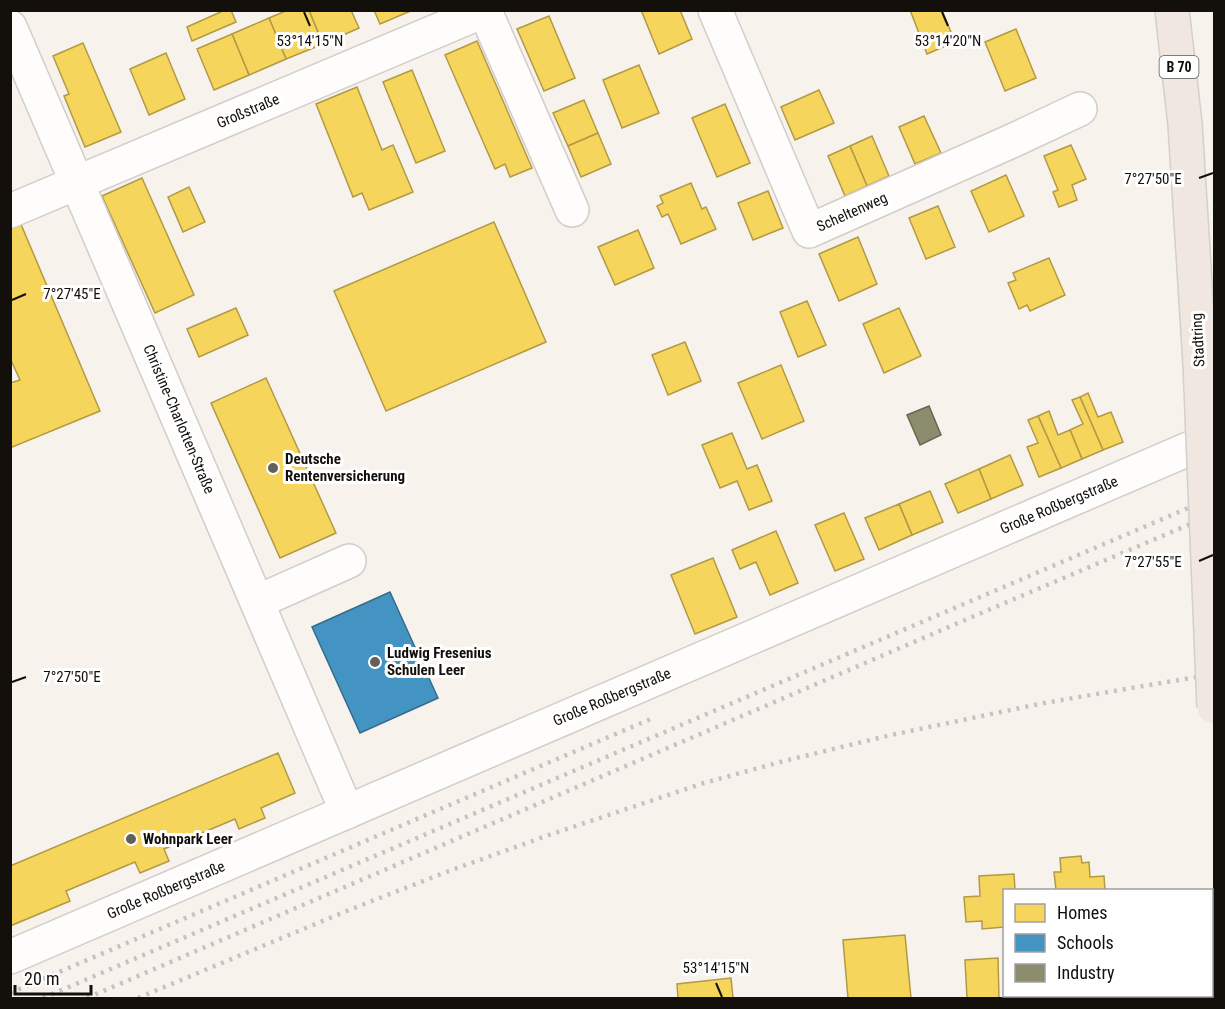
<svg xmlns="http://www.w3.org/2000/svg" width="1225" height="1009" font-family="'Roboto Condensed',sans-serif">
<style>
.homes{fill:#f6d55c;stroke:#b29a44;stroke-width:1.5}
.schools{fill:#4393c3;stroke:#356c8c;stroke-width:1.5}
.industry{fill:#8c8c6e;stroke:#686751;stroke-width:1.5}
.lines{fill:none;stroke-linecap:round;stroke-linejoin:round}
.minor-casing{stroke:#d2cdca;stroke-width:36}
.major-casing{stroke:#d2cfcd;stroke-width:36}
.minor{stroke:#fefdfc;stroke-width:33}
.major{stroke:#f0e8e0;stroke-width:33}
.rail{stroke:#c5c3c2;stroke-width:4.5;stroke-dasharray:3 6;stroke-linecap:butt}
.major-bridge-casing{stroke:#d2cfcd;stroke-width:36;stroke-linecap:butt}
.major-bridge{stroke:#f0e8e0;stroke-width:33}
.ticks{fill:none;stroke:#13100c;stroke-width:2}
.poi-dot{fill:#635f5b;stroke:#fff;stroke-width:2}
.labels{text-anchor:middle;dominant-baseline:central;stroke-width:6;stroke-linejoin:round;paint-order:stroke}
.shield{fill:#fff;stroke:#5a5855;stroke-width:1.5}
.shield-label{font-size:14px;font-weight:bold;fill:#13100c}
.street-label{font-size:15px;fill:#13100c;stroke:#fff}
.poi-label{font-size:15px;font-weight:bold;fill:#13100c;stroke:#fff;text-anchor:start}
.ticks-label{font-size:15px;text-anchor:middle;fill:#13100c;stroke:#fff;stroke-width:6;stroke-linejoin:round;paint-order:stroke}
</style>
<rect width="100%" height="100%" fill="#f8f2ed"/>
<g class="homes">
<polygon points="225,10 231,10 236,22 192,41 187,27"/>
<polygon points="288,10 309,10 323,44 286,59 269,18"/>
<polygon points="309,10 351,10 359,28 323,44"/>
<polygon points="374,10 413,10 380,24"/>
<polygon points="641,10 680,10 692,39 659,54"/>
<polygon points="910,10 942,10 955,42 927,54"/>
<polygon points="549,16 575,78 544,91 517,29"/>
<polygon points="269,18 286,59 249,75 232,34"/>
<polygon points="1016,29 1036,78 1005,91 985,42"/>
<polygon points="232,34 249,75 214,90 197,49"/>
<polygon points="477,41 532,168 510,177 505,164 495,169 445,55"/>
<polygon points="83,43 121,132 85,147 64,96 69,94 53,56"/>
<polygon points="166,53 185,99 149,115 130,69"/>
<polygon points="639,65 659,113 622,128 603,80"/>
<polygon points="412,70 445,151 416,163 383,82"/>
<polygon points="357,87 382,150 393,145 413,192 369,210 362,193 353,197 316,104"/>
<polygon points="819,90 834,123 795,140 781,107"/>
<polygon points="584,100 598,133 568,146 553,113"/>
<polygon points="725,104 750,163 717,177 692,118"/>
<polygon points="924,116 941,153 915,164 899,127"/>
<polygon points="598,133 611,164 581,177 568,146"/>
<polygon points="872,136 889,176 867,186 850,146"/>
<polygon points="1071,145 1086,179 1072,185 1077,200 1059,207 1053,192 1058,190 1044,156"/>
<polygon points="850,146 867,186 845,196 828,156"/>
<polygon points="1006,175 1024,216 989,232 971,191"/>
<polygon points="142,178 194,295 155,313 102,196"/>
<polygon points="691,183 702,209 706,207 716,229 681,244 668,214 662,217 657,206 663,203 660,196"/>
<polygon points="189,187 205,222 183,232 168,197"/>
<polygon points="768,191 783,228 753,240 738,203"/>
<polygon points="938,206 955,247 926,259 909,218"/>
<polygon points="20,222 100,411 10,448 10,383 20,380 10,358 10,226"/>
<polygon points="494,222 546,342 386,411 334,291"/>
<polygon points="638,230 654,268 615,285 598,247"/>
<polygon points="858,237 877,284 839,301 819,254"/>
<polygon points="1049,258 1065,295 1030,311 1027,305 1019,309 1008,283 1016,280 1013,273"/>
<polygon points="807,301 826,345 798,357 780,312"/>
<polygon points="236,308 248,335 199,357 187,329"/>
<polygon points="899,308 921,356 884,373 863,324"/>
<polygon points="685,342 701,381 668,395 652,355"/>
<polygon points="781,365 804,421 762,439 738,383"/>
<polygon points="266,378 336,533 280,558 211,403"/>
<polygon points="1088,393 1098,417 1111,412 1123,442 1103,450 1080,397"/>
<polygon points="1080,397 1103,450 1082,459 1070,430 1083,424 1072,400"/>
<polygon points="1049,411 1058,435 1070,430 1082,459 1061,468 1038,416"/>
<polygon points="1038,416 1061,468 1039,477 1027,447 1038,443 1028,420"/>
<polygon points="732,433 747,469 757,465 772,501 749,510 737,481 720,488 702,445"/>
<polygon points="1010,455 1023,485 991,499 979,469"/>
<polygon points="979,469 991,499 958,513 945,484"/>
<polygon points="930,491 943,522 912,535 899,504"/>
<polygon points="899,504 912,535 879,550 865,518"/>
<polygon points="844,513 864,559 835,571 815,525"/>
<polygon points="776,531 798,583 770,595 756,562 740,569 732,550"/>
<polygon points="713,558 737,617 695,634 671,575"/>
<polygon points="278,753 295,793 261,808 265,818 239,829 235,819 164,849 169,861 140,873 135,862 66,891 70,901 10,926 10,866"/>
<polygon points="1081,856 1082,863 1089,862 1090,877 1104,876 1105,890 1056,890 1054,872 1061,872 1060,858"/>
<polygon points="1014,874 1015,890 1004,890 1004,927 982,929 982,921 966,922 964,897 980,896 979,876"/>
<polygon points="905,935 911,998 848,998 843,940"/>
<polygon points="998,958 999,998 967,998 965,960"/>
<polygon points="731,978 733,998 678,998 677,984"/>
<rect x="1064" y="996" width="33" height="2"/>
</g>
<polygon class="schools" points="390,592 438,698 360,733 312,627"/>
<polygon class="industry" points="929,406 941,435 920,445 907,415"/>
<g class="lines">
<defs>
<g id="minor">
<polyline points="715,10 809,231 1014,140 1080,109"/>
<polyline points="485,11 572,210"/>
<polyline points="10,27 347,812"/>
<polyline points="10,211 486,10"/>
<polyline points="257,602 349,561"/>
<polyline points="10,957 1214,438"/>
<polyline points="1045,996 1045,998"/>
</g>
<polyline id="major" points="1172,10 1185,124 1200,363"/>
</defs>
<use href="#minor" class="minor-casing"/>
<use href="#major" class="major-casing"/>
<use href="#minor" class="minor"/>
<use href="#major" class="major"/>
<g class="rail">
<polyline points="10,993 653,718"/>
<polyline points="43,998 1214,497"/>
<polyline points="87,998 972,617 1214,514"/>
<polyline points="138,998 349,910 449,871 549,835 704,783 784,761 891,735 1044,703 1214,674"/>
</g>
<defs>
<polyline id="major-bridge" points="1200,363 1214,707"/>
</defs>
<use href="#major-bridge" class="major-bridge-casing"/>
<use href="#major-bridge" class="major-bridge"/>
</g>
<path class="ticks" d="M304,12L310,26M942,12L948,26M1199,178L1213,173M12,300L26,294M1199,561L1213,555M12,682L26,677M716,983L722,997"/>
<g class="poi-dot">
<circle cx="273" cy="468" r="6"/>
<circle cx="375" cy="662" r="6"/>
<circle cx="131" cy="839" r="6"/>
</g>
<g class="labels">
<rect class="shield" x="1159.5" y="56" width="39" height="22" rx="4.5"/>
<g class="shield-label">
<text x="1179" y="67">B 70</text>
</g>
<g class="street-label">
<text transform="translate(248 111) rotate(-23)">Großstraße</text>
<text transform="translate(852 212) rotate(-24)">Scheltenweg</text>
<text transform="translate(1198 340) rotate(-93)">Stadtring</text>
<text transform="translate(179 419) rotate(67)">Christine-Charlotten-Straße</text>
<text transform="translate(1059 505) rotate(-23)">Große Roßbergstraße</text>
<text transform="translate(612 697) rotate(-23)">Große Roßbergstraße</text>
<text transform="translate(166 890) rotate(-23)">Große Roßbergstraße</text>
</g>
<g class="poi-label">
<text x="285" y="459">Deutsche<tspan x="285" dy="17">Rentenversicherung</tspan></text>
<text x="387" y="653">Ludwig Fresenius<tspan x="387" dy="17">Schulen Leer</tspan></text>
<text x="143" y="839">Wohnpark Leer</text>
</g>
</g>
<g class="ticks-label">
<text x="310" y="46">53°14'15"N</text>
<text x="948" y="46">53°14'20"N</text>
<text x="1153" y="184">7°27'50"E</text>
<text x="72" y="299">7°27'45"E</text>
<text x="1153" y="567">7°27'55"E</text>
<text x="72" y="682">7°27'50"E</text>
<text x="716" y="973">53°14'15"N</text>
</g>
<rect width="1225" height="1009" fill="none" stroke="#13100c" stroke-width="24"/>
<rect x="1003" y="889" width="210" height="108" fill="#ffffff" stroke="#a19f9e" stroke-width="1.5"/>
<rect x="1015" y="904" width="30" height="18" fill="#f6d55c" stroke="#a19f9e" stroke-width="1.5"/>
<text x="1057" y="919" font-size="18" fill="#13100c">Homes</text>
<rect x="1015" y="934" width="30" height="18" fill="#4393c3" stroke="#a19f9e" stroke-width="1.5"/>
<text x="1057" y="949" font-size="18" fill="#13100c">Schools</text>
<rect x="1015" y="964" width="30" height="18" fill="#8c8c6e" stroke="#a19f9e" stroke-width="1.5"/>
<text x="1057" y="979" font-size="18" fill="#13100c">Industry</text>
<path d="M15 985v9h76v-9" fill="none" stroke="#13100c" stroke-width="3"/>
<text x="24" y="985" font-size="18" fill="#13100c" stroke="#ffffff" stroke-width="4.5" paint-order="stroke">20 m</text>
</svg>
